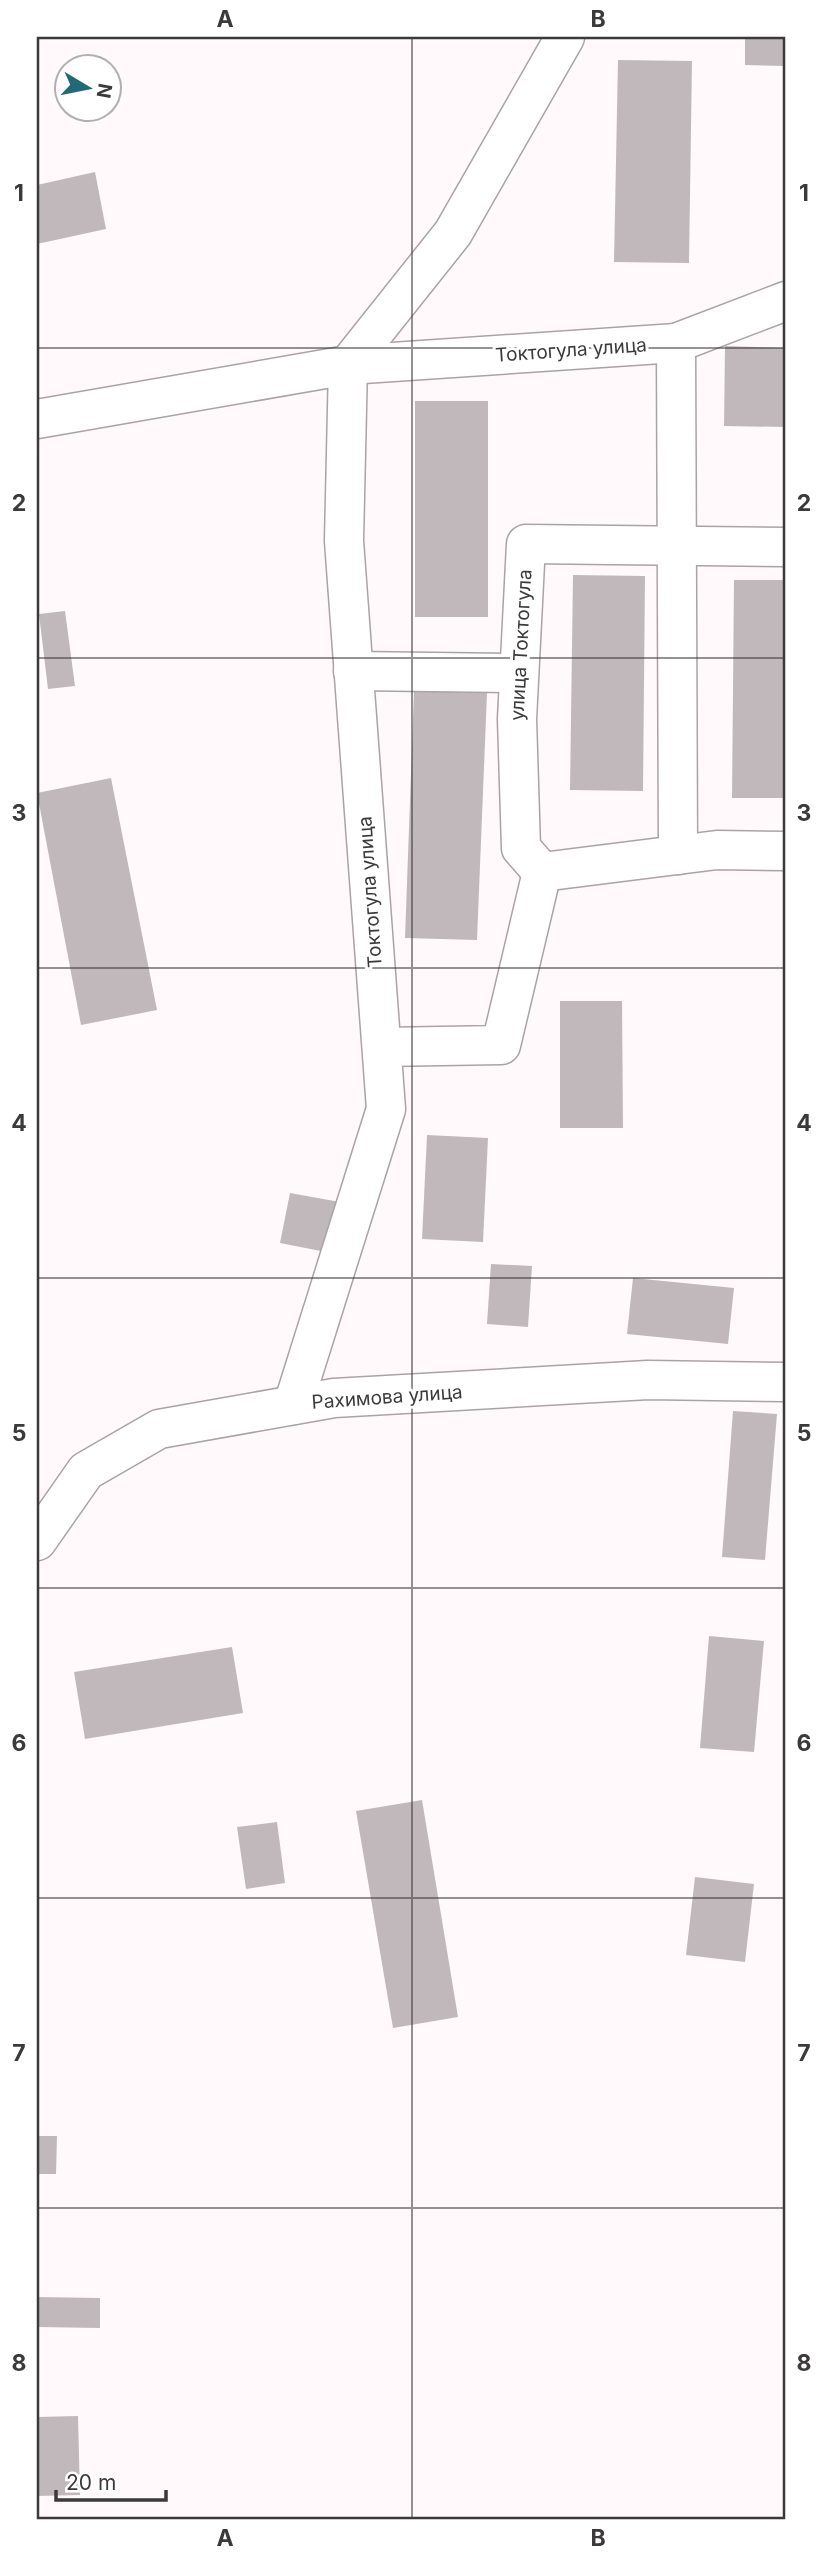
<svg xmlns="http://www.w3.org/2000/svg" width="823" height="2557" font-family="Inter,sans-serif">
<style>
.building{fill:#c1b8bc}
.lines{fill:none;stroke-linecap:round;stroke-linejoin:round}
.minor-casing{stroke:#aba2a6;stroke-width:41}
.minor{stroke:#fff;stroke-width:38}
.grid{fill:none;stroke:#3c393a;stroke-width:2;stroke-opacity:0.55}
.labels{text-anchor:middle;dominant-baseline:central;stroke-width:6;stroke-linejoin:round;paint-order:stroke}
.street-label{font-size:19px;fill:#3c393a;stroke:#fff}
.neatline{fill:none;stroke:#3c393a;stroke-width:2.5}
.grid-label{font-size:23px;text-anchor:middle;font-weight:bold;fill:#3c393a}
</style>
<rect width="100%" height="100%" fill="#fff9fc"/>
<g class="building">
<polygon points="745,37 786,37 786,66 745,65"/>
<polygon points="618,60 692,61 689,263 614,262"/>
<polygon points="95,172 106,229 37,244 37,185"/>
<polygon points="725,346 786,348 786,427 724,426"/>
<rect x="415" y="401" width="73" height="216"/>
<polygon points="573,575 645,576 643,791 570,790"/>
<polygon points="734,580 786,580 786,798 732,798"/>
<polygon points="65,611 75,686 48,689 39,614"/>
<polygon points="414,691 487,693 477,940 405,938"/>
<polygon points="111,778 157,1010 81,1025 37,793"/>
<polygon points="560,1001 622,1001 623,1128 560,1128"/>
<polygon points="427,1135 488,1138 483,1242 422,1239"/>
<polygon points="290,1193 340,1202 331,1253 280,1243"/>
<polygon points="491,1264 532,1266 528,1327 487,1324"/>
<polygon points="633,1278 734,1288 728,1344 627,1334"/>
<polygon points="733,1411 777,1414 765,1560 722,1557"/>
<polygon points="709,1636 764,1641 754,1752 700,1748"/>
<polygon points="232,1647 243,1713 85,1739 74,1672"/>
<polygon points="422,1800 458,2017 393,2028 356,1811"/>
<polygon points="277,1822 285,1883 246,1889 237,1827"/>
<polygon points="695,1877 754,1884 745,1962 686,1955"/>
<polygon points="37,2136 57,2136 56,2174 37,2174"/>
<polygon points="37,2297 100,2298 100,2328 37,2327"/>
<polygon points="78,2416 80,2495 37,2496 37,2417"/>
</g>
<g class="lines">
<defs>
<g id="minor">
<polyline points="676,343 678,855"/>
<polyline points="37,419 348,365 676,343 786,301"/>
<polyline points="353,671 519,673"/>
<polyline points="542,872 521,848 517,719 526,544 786,547"/>
<polyline points="382,1047 501,1045 542,872 717,850 786,851"/>
<polyline points="293,1405 386,1109 344,541 348,365 453,233 565,37"/>
<polyline points="37,1541 86,1471 159,1429 334,1398 648,1380 786,1382"/>
</g>
</defs>
<use href="#minor" class="minor-casing"/>
<use href="#minor" class="minor"/>
</g>
<path class="grid" d="M412,37V2520M37,348H786M37,658H786M37,968H786M37,1278H786M37,1588H786M37,1898H786M37,2208H786"/>
<g class="labels">
<g class="street-label">
<text transform="translate(571 350) rotate(-4)">Токтогула улица</text>
<text transform="translate(521 645) rotate(-87)">улица Токтогула</text>
<text transform="translate(370 892) rotate(-94)">Токтогула улица</text>
<text transform="translate(387 1397) rotate(-4)">Рахимова улица</text>
</g>
</g>
<rect width="823" height="2557" fill="none" stroke="#ffffff" stroke-width="77"/>
<g transform="translate(88 88) rotate(100)"><circle r="33" fill="#ffffff" stroke="#b1b0b0" stroke-width="2"/>
<path d="M0-5L12 26L0 18L-12 26Z" fill="#216a75"/>
<text y="-10" font-size="19" font-weight="bold" text-anchor="middle" fill="#3c393a">N</text>
</g>
<path d="M56 2490v10h110v-10" fill="none" stroke="#3c393a" stroke-width="3.5"/>
<text x="66" y="2490" font-size="21" fill="#3c393a" stroke="#ffffff" stroke-width="5" paint-order="stroke">20 m</text>
<rect x="38" y="38" width="746" height="2480" class="neatline"/>
<g class="grid-label">
<text x="225" y="27">A</text>
<text x="598" y="27">B</text>
<text x="19" y="201">1</text>
<text x="804" y="201">1</text>
<text x="19" y="511">2</text>
<text x="804" y="511">2</text>
<text x="19" y="821">3</text>
<text x="804" y="821">3</text>
<text x="19" y="1131">4</text>
<text x="804" y="1131">4</text>
<text x="19" y="1441">5</text>
<text x="804" y="1441">5</text>
<text x="19" y="1751">6</text>
<text x="804" y="1751">6</text>
<text x="19" y="2061">7</text>
<text x="804" y="2061">7</text>
<text x="19" y="2371">8</text>
<text x="804" y="2371">8</text>
<text x="225" y="2546">A</text>
<text x="598" y="2546">B</text>
</g>
</svg>
